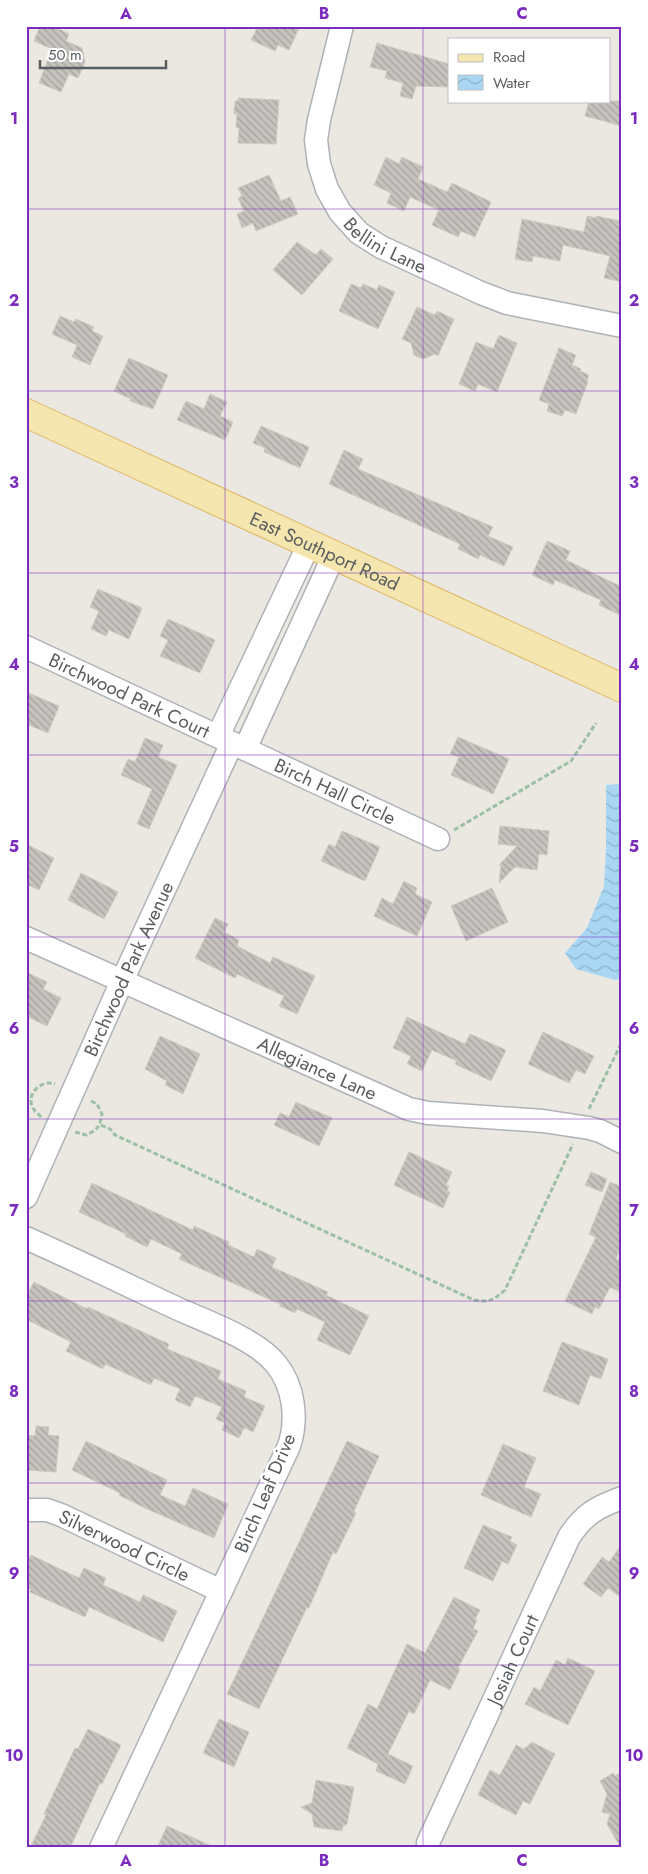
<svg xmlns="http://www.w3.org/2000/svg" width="648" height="1874" font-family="Jost,sans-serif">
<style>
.water{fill:url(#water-waves)}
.building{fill:url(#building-back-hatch);stroke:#cfcac1}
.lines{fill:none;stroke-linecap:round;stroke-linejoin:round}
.minor-casing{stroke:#afb2b5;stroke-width:25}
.major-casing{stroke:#deb867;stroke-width:30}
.path{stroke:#9bc0a4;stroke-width:3;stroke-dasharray:5 2.5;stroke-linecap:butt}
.minor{stroke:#fff;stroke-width:22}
.major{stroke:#f4e6ae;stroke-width:28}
.grid{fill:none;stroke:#7b2cbf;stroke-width:1;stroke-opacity:0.55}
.labels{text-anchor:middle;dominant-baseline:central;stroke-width:5;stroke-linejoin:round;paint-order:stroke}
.street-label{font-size:19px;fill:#5a5d60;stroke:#fff}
.neatline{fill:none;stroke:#7b2cbf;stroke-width:2}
.grid-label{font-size:16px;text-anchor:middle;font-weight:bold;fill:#7b2cbf}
</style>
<defs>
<pattern id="water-waves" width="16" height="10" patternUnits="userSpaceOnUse" patternTransform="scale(1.25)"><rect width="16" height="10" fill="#a9d6f3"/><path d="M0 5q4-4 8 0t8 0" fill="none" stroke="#8db1c8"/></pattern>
<pattern id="building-back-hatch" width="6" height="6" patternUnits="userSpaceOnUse" patternTransform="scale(1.25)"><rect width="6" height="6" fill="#c6c3be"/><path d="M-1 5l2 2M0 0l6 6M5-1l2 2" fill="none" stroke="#a4a29e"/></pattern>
</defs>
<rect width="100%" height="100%" fill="#ebe8e2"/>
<polygon class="water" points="622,784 622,978 615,980 576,969 565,953 587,928 604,886 606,848 606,785"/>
<g class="building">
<polygon points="40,26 53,26 69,34 66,41 82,48 85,62 78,78 69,74 61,92 39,83 52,49 34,41"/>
<polygon points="258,26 300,26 289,50 278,45 275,51 251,40"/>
<polygon points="377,43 449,64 449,87 416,86 412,99 400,96 403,83 385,78 387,71 370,67"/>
<polygon points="238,98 279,100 276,144 238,143 239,128 236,127 237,114 234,114 235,101 238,101"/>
<polygon points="589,101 622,101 622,126 585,116"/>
<polygon points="386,157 399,164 402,157 423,167 418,179 447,192 452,183 491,202 475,237 461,231 458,237 432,225 439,210 410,197 404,211 387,203 391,193 374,185"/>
<polygon points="269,175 281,201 290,197 298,214 256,231 253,223 242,228 237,214 244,211 238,198 242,196 238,188"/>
<polygon points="587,216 596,218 596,216 620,221 619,225 622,225 622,282 604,278 610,256 563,245 560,261 533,256 532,262 515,259 522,219 584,232"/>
<polygon points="297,242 316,255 321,249 333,259 302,295 273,270"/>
<polygon points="351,284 361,288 363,284 377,290 379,285 395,292 378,329 339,311"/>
<polygon points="417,307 435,315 437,311 454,319 438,356 435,354 423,359 414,355 411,343 402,339"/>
<polygon points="60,316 74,322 76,319 94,327 92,331 103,336 90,365 72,357 77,345 52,334"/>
<polygon points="499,335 517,343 497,392 478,384 475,391 459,384 476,342 493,349"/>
<polygon points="559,348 576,355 572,365 581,369 580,371 589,375 587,380 588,381 576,414 565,410 562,416 547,411 549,404 539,400"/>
<polygon points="129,358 168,375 153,409 130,401 131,399 114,391"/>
<polygon points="210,394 227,402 220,416 233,422 225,440 177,420 186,401 204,409"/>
<polygon points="261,426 309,447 300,468 264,452 265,448 253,443"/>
<polygon points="344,450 363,459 358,469 493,527 488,536 513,547 504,566 480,555 478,559 458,549 460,544 329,484"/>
<polygon points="547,541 570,551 566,560 622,587 622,616 599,605 601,600 555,580 553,585 532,575"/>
<polygon points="98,589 142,608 129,639 109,630 106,636 91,629 99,611 90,607"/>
<polygon points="168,619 215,640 200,673 160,656 168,640 160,636"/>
<polygon points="26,692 59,706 48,733 26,724"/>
<polygon points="458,737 509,759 493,794 451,775 459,757 450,754"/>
<polygon points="145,738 163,745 158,757 177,765 149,829 137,824 152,789 121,775 128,759 135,762"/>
<polygon points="500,826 549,831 547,855 539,854 537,870 515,867 499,883 501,865 499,865 517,846 498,844"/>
<polygon points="342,831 380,847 365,881 321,861 329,844 335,847"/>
<polygon points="26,844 54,858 39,890 26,884"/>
<polygon points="81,873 118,892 104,919 68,900"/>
<polygon points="404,881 417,888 415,894 432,902 417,936 374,916 382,898 393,904"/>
<polygon points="492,888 508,922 466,941 451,906"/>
<polygon points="215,918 228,924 224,932 239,940 237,946 270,963 273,957 315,976 297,1014 279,1006 284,996 237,974 235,978 195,958"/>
<polygon points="26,972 47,982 43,989 61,998 47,1026 26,1016"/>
<polygon points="407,1017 465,1044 470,1034 506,1050 491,1081 455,1064 457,1061 432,1050 422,1071 407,1064 411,1056 393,1048"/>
<polygon points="543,1032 594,1056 585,1074 576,1070 569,1083 528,1064"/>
<polygon points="160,1036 200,1054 183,1094 165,1085 167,1081 145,1069"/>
<polygon points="296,1102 332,1118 319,1146 274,1125 280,1113 289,1117"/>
<polygon points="409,1152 452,1172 446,1185 449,1186 447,1191 450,1192 443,1208 394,1185"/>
<polygon points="591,1172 607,1179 602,1192 585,1185"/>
<polygon points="610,1182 622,1187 622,1244 616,1259 622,1261 622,1293 610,1287 599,1309 595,1307 592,1314 565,1301 596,1237 589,1234"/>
<polygon points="92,1183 193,1230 194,1226 229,1242 228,1245 254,1257 257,1249 276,1258 272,1267 328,1292 326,1295 369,1316 350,1355 317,1340 325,1322 297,1309 295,1313 280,1306 280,1304 179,1259 182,1254 151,1239 147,1247 125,1236 126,1234 79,1212"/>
<polygon points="34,1282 87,1309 88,1307 169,1344 167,1349 221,1371 218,1379 246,1391 244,1397 265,1406 253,1432 244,1428 239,1438 222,1430 225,1423 216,1419 222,1407 195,1396 190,1407 175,1400 180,1389 154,1378 151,1385 105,1364 103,1369 66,1351 71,1342 26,1319 26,1297"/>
<polygon points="562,1342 608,1359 601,1379 590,1375 579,1405 543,1391"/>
<polygon points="36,1426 49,1427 48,1435 59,1436 56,1472 26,1470 26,1435 35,1436"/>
<polygon points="86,1441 167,1480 160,1495 185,1506 193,1488 228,1504 214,1538 147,1509 119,1495 120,1493 72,1470"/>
<polygon points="347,1441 379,1456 354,1511 356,1513 336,1554 333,1552 309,1608 307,1607 259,1709 227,1694"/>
<polygon points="503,1444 536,1458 524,1487 541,1494 531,1517 481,1495"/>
<polygon points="483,1525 512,1537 510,1541 517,1545 508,1564 502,1561 493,1581 464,1568"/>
<polygon points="622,1544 622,1598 608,1588 601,1597 583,1584 602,1557 609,1562"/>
<polygon points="31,1555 79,1578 84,1568 106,1578 103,1585 140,1602 143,1595 177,1611 163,1642 89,1607 85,1617 30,1592 31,1589 26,1587 26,1565"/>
<polygon points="454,1597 480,1610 475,1619 477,1620 473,1629 478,1631 458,1668 460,1669 450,1690 430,1680 414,1714 409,1711 388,1754 413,1766 405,1784 376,1771 378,1764 347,1748 368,1704 377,1709 407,1644 425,1653"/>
<polygon points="568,1658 595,1671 568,1725 525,1704 534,1687 540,1691 556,1660 565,1665"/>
<polygon points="219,1719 249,1732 234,1767 203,1753"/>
<polygon points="88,1729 121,1745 102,1784 100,1783 70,1848 30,1848 46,1815 44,1814 66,1767 75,1748 78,1749"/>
<polygon points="532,1742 555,1754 530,1804 523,1801 516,1815 478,1795 490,1770 500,1775 516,1745 524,1749"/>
<polygon points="622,1772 622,1848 621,1848 607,1824 610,1814 602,1812 607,1794 600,1781 613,1773 615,1776"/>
<polygon points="316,1780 354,1787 347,1824 343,1826 342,1831 314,1827 312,1814 301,1807 312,1803"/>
<polygon points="167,1826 216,1848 157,1848"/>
</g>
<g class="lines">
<defs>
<g id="minor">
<path id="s1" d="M342,26L319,120L316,140L319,164L327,189L340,212L359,233L381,247L481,293L507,303L622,326"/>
<path id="s2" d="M26,647L438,839"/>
<polyline points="218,736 309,544"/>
<polyline points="245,749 334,555"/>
<path id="s3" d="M26,938L409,1109L428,1113L543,1121L589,1128L600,1131L622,1142"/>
<path id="s4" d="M26,1197L122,981L232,743"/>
<path d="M26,1238C76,1260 125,1284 174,1307C204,1321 255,1338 276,1364C294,1386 298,1419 289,1446L101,1848"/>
<path id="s5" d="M26,1510H47L61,1515L221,1591"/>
<path id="s6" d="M428,1843L569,1537C584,1514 597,1507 622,1498"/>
</g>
<g id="major">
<path id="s7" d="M26,413L622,688"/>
</g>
</defs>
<use href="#minor" class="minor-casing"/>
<use href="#major" class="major-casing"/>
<g class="path">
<polyline points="454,830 571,761 596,723"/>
<polyline points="589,1109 622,1042"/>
<path d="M41,1117C39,1114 34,1111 33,1108C25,1094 42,1079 55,1084"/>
<path d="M101,1125L110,1129L115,1135L474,1300C488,1303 494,1300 505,1290L573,1144"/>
<path d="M75,1132L86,1135C98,1130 100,1126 102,1114L97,1104L89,1100"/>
</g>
<use href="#minor" class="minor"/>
<use href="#major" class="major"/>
</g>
<path class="grid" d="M225,26V1848M423,26V1848M26,209H622M26,391H622M26,573H622M26,755H622M26,937H622M26,1119H622M26,1301H622M26,1483H622M26,1665H622"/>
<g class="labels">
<g class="street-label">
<text stroke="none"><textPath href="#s1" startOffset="251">Bellini Lane</textPath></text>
<text stroke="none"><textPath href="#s7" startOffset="329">East Southport Road</textPath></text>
<text stroke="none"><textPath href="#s2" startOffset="114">Birchwood Park Court</textPath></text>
<text stroke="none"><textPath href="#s2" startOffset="341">Birch Hall Circle</textPath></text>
<text stroke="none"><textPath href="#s4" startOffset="250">Birchwood Park Avenue</textPath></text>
<text stroke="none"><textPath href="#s3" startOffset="319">Allegiance Lane</textPath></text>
<text transform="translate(265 1493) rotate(-67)">Birch Leaf Drive</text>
<text stroke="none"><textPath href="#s5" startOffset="106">Silverwood Circle</textPath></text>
<text stroke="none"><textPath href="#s6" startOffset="202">Josiah Court</textPath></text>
</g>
</g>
<rect width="648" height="1874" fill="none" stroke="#ffffff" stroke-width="55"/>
<rect x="448" y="38" width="162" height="65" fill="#ffffff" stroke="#bdbebf"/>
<rect x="458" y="54" width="25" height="8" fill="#f4e6ae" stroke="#bdbebf"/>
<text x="493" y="62" font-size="15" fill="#5a5d60">Road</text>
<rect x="458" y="75" width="25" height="15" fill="url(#water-waves)" stroke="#bdbebf"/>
<text x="493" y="88" font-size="15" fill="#5a5d60">Water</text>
<path d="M40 60v8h126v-8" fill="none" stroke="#5a5d60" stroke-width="2.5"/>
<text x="48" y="60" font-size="15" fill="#5a5d60" stroke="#ffffff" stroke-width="4" paint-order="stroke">50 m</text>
<rect x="28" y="28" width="592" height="1818" class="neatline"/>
<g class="grid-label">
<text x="126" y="19">A</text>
<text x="324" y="19">B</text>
<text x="522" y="19">C</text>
<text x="14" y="124">1</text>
<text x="634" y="124">1</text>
<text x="14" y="306">2</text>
<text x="634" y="306">2</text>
<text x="14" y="488">3</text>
<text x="634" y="488">3</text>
<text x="14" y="670">4</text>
<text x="634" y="670">4</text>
<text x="14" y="852">5</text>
<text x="634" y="852">5</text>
<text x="14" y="1034">6</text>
<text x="634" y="1034">6</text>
<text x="14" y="1216">7</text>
<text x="634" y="1216">7</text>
<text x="14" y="1397">8</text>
<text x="634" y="1397">8</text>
<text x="14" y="1579">9</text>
<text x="634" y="1579">9</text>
<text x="14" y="1761">10</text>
<text x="634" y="1761">10</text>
<text x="126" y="1866">A</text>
<text x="324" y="1866">B</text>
<text x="522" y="1866">C</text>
</g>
</svg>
